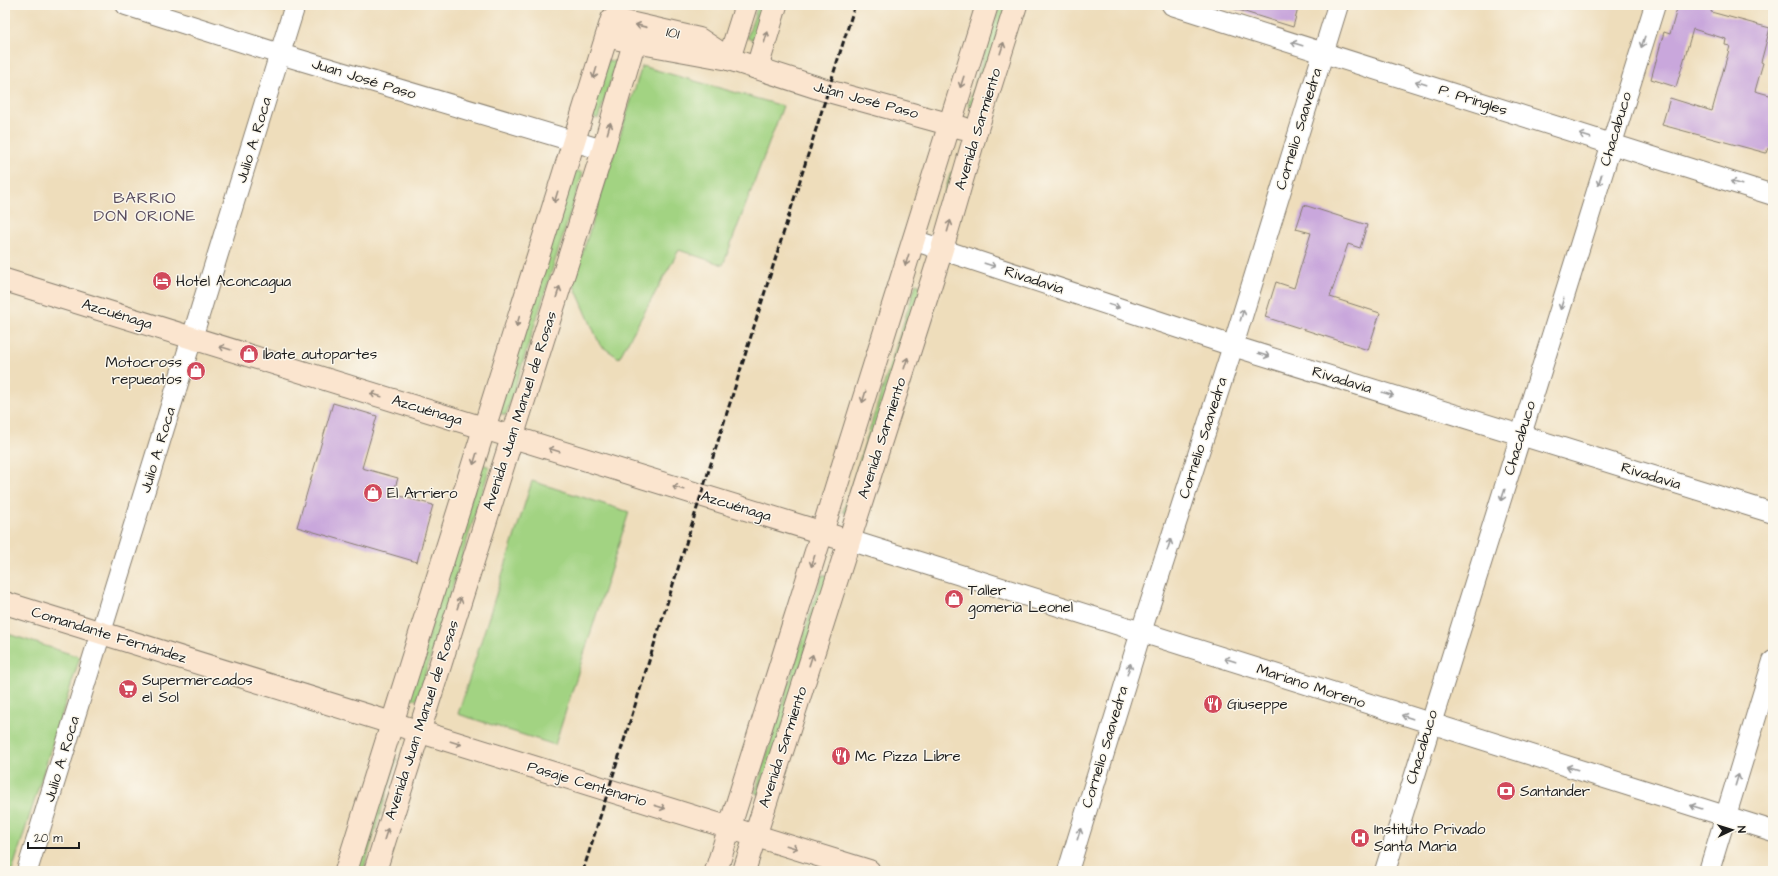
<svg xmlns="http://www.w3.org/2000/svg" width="1778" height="876" font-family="'Architects Daughter',sans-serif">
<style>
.green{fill:#a2d382;stroke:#5f784f}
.building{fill:#c9a7dc}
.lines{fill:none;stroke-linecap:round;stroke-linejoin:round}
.street-casing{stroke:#857c6c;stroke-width:22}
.secondary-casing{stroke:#857c6c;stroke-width:24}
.street{stroke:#fff;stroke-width:20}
.secondary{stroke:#fbe5cf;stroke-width:22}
.rail{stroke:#1c1c1c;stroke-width:3;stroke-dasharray:6 3;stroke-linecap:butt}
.oneway{stroke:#978b7e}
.oneway2{stroke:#999}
.labels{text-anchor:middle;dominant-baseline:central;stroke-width:3;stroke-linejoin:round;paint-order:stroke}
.street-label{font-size:15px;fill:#1c1c1c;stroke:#fbf7ec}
.poi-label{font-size:15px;fill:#1c1c1c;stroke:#fbf7ec;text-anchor:start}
.neighbourhood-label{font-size:16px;letter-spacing:1px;fill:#594d5f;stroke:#fbf7ec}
</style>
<rect width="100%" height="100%" fill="#fbf7ec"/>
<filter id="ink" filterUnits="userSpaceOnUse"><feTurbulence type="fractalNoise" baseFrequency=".025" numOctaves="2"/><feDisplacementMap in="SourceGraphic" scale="8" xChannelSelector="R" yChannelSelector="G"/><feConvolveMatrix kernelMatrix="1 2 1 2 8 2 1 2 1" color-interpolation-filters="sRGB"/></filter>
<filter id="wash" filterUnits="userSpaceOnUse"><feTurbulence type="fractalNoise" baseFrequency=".012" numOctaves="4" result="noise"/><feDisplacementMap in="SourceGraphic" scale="16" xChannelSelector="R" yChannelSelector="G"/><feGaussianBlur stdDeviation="0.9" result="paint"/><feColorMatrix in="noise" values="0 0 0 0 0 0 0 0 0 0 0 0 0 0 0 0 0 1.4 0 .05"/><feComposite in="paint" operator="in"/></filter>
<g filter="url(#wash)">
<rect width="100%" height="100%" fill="#edb"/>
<g class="green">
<polygon points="758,5 765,5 754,40 747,38"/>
<polygon points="1000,5 1007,5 975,108 968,106"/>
<polygon points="608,60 617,62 598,119 590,116"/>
<polygon points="642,66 783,106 723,265 679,250 619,358 600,345 573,283"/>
<polygon points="574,170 583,173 506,415 496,412"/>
<polygon points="951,172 957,174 941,225 935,222"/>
<polygon points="916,284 921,286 849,514 843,512"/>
<polygon points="482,464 490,467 417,700 409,697"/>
<polygon points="532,481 629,512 555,745 458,714"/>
<polygon points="822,575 828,577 762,795 755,793"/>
<polygon points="5,633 80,657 12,871 5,871"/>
<polygon points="388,756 397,759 363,871 353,871"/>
</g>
<g id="blocks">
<g class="building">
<polygon points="1233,5 1299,5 1293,27 1232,8"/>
<polygon points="1678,5 1713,5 1711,12 1770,28 1761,62 1763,63 1755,91 1773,96 1773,150 1768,148 1766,153 1662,125 1670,98 1712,111 1730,46 1725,45 1726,39 1693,29 1676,87 1651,79 1664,32 1670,34"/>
<polygon points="1304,205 1367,225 1360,248 1348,244 1330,297 1380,313 1368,350 1265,317 1276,282 1294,288 1311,233 1296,229"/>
<polygon points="333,403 377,416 362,468 398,478 393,494 433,505 417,562 297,527"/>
</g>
</g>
</g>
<g filter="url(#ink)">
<use href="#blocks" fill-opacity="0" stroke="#857c6c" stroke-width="1"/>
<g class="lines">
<defs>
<g id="street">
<polyline points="126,5 280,54 603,150"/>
<polyline points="1172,5 1773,195"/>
<polyline points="913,240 1233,346 1773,513"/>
<polyline points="849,540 1773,831"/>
<polyline points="27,871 295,5"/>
<polyline points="1068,871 1141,632 1233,346 1338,5"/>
<polyline points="1385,871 1655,5"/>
<polyline points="1709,871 1773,661"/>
</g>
<g id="secondary">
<polyline points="619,39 729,59 828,91 963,128"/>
<polyline points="729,59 746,5"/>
<polyline points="757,68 776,5"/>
<polyline points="5,280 836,537"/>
<polyline points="5,603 869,871"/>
<polyline points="346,871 612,19 699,39 729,59"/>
<polyline points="375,871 603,150 634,43"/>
<polyline points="716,871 987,5"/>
<polyline points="744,871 942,249 976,132 1016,5"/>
</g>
</defs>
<use href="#street" class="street-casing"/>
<use href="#secondary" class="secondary-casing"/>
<use href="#street" class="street"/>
<use href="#secondary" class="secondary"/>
<polyline class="rail" points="583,871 855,5"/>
</g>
<defs><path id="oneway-shaft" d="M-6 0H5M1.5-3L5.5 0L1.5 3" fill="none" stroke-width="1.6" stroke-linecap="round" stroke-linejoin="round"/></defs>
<g class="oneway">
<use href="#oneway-shaft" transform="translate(641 26) rotate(-167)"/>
<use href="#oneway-shaft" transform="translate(766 37) rotate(-73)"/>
<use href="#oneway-shaft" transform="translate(1002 48) rotate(-72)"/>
<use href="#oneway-shaft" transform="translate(595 73) rotate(107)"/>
<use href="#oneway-shaft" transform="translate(962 82) rotate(108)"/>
<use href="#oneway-shaft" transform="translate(609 128) rotate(-74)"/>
<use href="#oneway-shaft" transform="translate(556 197) rotate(107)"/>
<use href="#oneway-shaft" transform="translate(949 226) rotate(-74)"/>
<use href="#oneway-shaft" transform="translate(907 260) rotate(107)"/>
<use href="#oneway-shaft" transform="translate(558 292) rotate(-72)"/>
<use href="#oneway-shaft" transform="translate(518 321) rotate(107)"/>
<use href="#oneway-shaft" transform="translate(225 348) rotate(-163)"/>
<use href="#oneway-shaft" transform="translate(906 363) rotate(-72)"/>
<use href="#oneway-shaft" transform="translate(376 395) rotate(-163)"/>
<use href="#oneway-shaft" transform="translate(864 397) rotate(107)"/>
<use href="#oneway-shaft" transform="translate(554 450) rotate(-163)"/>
<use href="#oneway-shaft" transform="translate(475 459) rotate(107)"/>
<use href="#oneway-shaft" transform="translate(678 488) rotate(-163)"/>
<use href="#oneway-shaft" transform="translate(813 561) rotate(107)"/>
<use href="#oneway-shaft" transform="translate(459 603) rotate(-72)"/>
<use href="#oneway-shaft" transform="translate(811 660) rotate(-72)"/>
<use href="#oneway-shaft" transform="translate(456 743) rotate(17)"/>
<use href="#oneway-shaft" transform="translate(660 807) rotate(17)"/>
<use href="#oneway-shaft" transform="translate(386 834) rotate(-72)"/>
<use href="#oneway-shaft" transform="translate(792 847) rotate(17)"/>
</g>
<g class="oneway2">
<use href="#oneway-shaft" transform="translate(1643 42) rotate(108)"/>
<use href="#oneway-shaft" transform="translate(1297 44) rotate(-163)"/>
<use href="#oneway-shaft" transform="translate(1421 83) rotate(-162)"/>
<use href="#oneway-shaft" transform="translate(1585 136) rotate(-162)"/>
<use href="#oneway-shaft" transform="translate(1600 180) rotate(107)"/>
<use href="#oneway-shaft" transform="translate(1736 183) rotate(-163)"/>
<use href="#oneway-shaft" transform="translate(990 265) rotate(18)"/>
<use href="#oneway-shaft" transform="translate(1562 304) rotate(107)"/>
<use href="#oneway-shaft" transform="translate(1114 306) rotate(18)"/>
<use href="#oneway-shaft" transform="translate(1242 315) rotate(-73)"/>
<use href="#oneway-shaft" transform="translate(1264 355) rotate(17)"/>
<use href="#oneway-shaft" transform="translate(1388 394) rotate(17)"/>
<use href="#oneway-shaft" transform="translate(1503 495) rotate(108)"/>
<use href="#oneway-shaft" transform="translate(1169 545) rotate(-72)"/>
<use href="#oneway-shaft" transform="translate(1230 660) rotate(-162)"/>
<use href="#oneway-shaft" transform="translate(1129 669) rotate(-73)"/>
<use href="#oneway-shaft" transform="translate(1407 717) rotate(-162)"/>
<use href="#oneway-shaft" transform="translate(1572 768) rotate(-163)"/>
<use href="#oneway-shaft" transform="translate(1737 780) rotate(-73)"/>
<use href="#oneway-shaft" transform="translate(1696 807) rotate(-163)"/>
<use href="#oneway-shaft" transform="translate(1079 834) rotate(-73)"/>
</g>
</g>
<defs>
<symbol id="hotel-disc" viewBox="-11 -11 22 22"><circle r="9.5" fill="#d1495b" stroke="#fbf7ec"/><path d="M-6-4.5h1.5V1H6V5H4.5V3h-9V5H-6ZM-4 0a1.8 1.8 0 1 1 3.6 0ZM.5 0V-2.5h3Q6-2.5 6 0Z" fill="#fff"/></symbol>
<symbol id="shop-disc" viewBox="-11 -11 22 22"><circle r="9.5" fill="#d1495b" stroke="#fbf7ec"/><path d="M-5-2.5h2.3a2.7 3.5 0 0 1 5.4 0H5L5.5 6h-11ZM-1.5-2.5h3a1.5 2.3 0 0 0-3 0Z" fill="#fff"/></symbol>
<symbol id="supermarket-disc" viewBox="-11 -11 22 22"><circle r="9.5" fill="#d1495b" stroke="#fbf7ec"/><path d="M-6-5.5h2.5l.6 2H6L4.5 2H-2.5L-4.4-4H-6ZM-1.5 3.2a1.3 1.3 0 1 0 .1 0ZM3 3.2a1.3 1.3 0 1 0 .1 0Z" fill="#fff"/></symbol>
<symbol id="restaurant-disc" viewBox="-11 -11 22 22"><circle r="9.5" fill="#d1495b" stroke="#fbf7ec"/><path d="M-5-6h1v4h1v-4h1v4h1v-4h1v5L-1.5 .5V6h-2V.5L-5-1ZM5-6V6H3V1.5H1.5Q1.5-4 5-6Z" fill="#fff"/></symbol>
<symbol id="bank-disc" viewBox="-11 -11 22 22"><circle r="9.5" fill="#d1495b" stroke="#fbf7ec"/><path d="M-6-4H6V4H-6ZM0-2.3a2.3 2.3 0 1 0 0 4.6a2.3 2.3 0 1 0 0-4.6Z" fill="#fff"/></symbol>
<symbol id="hospital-disc" viewBox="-11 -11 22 22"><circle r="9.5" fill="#d1495b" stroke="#fbf7ec"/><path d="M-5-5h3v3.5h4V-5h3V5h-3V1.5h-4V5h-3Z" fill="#fff"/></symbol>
</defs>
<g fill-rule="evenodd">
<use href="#hotel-disc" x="151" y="270" width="22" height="22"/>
<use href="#shop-disc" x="238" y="343" width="22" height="22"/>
<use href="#shop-disc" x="185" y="360" width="22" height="22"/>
<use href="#shop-disc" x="362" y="482" width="22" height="22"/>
<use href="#shop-disc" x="943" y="588" width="22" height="22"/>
<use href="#supermarket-disc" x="117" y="678" width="22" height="22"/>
<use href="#restaurant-disc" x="1202" y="693" width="22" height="22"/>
<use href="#restaurant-disc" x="830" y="745" width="22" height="22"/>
<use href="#bank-disc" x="1495" y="780" width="22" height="22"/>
<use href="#hospital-disc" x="1349" y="827" width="22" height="22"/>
</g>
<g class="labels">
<g class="street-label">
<text transform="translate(673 33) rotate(13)">101</text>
<text transform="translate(364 79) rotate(17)">Juan José Paso</text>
<text transform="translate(866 100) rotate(15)">Juan José Paso</text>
<text transform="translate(1473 100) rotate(18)">P. Pringles</text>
<text transform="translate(978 129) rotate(-73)">Avenida Sarmiento</text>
<text transform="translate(1299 129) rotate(-73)">Cornelio Saavedra</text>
<text transform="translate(1616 129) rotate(-73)">Chacabuco</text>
<text transform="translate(254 140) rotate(-73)">Julio A. Roca</text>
<text transform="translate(1034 280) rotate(18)">Rivadavia</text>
<text transform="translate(117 314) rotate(17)">Azcuénaga</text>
<text transform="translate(1342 380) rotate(17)">Rivadavia</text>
<text transform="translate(427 410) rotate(17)">Azcuénaga</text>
<text transform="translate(520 411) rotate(-72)">Avenida Juan Manuel de Rosas</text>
<text transform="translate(882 438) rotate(-72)">Avenida Sarmiento</text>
<text transform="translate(1203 438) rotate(-72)">Cornelio Saavedra</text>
<text transform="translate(1520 438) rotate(-73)">Chacabuco</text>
<text transform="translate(158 450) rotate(-73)">Julio A. Roca</text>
<text transform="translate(1651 476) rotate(17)">Rivadavia</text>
<text transform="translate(736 506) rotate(17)">Azcuénaga</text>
<text transform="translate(109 635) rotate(17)">Comandante Fernández</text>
<text transform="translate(1311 686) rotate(18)">Mariano Moreno</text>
<text transform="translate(422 720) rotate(-72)">Avenida Juan Manuel de Rosas</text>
<text transform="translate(783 747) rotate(-72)">Avenida Sarmiento</text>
<text transform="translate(1105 747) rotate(-73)">Cornelio Saavedra</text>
<text transform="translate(1422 747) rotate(-73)">Chacabuco</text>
<text transform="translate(62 759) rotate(-73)">Julio A. Roca</text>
<text transform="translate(587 784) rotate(17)">Pasaje Centenario</text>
</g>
<g class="poi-label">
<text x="176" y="281">Hotel Aconcagua</text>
<text x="263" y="354">Ibate autopartes</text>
<text x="182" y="362" text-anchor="end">Motocross<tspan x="182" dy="17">repueatos</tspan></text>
<text x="387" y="493">El Arriero</text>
<text x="968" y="590">Taller<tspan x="968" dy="17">gomeria Leonel</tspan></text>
<text x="142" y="680">Supermercados<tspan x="142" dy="17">el Sol</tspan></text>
<text x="1227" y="704">Giuseppe</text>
<text x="855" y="756">Mc Pizza Libre</text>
<text x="1520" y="791">Santander</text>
<text x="1374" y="829">Instituto Privado<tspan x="1374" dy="17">Santa Maria</tspan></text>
</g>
<g class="neighbourhood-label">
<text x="145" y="198">BARRIO<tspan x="145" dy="18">DON ORIONE</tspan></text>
</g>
</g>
<rect width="1778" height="876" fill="none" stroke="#fbf7ec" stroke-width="20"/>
<g transform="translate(1732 830) rotate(86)" stroke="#fbf7ec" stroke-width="3" paint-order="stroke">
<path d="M0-3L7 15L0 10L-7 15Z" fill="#1c1c1c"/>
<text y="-6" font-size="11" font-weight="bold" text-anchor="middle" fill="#1c1c1c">N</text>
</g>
<path d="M28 842v6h51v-6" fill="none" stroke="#1c1c1c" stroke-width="2"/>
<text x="34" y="842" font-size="12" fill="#1c1c1c" stroke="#fbf7ec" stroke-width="3" paint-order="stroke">20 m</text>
</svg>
